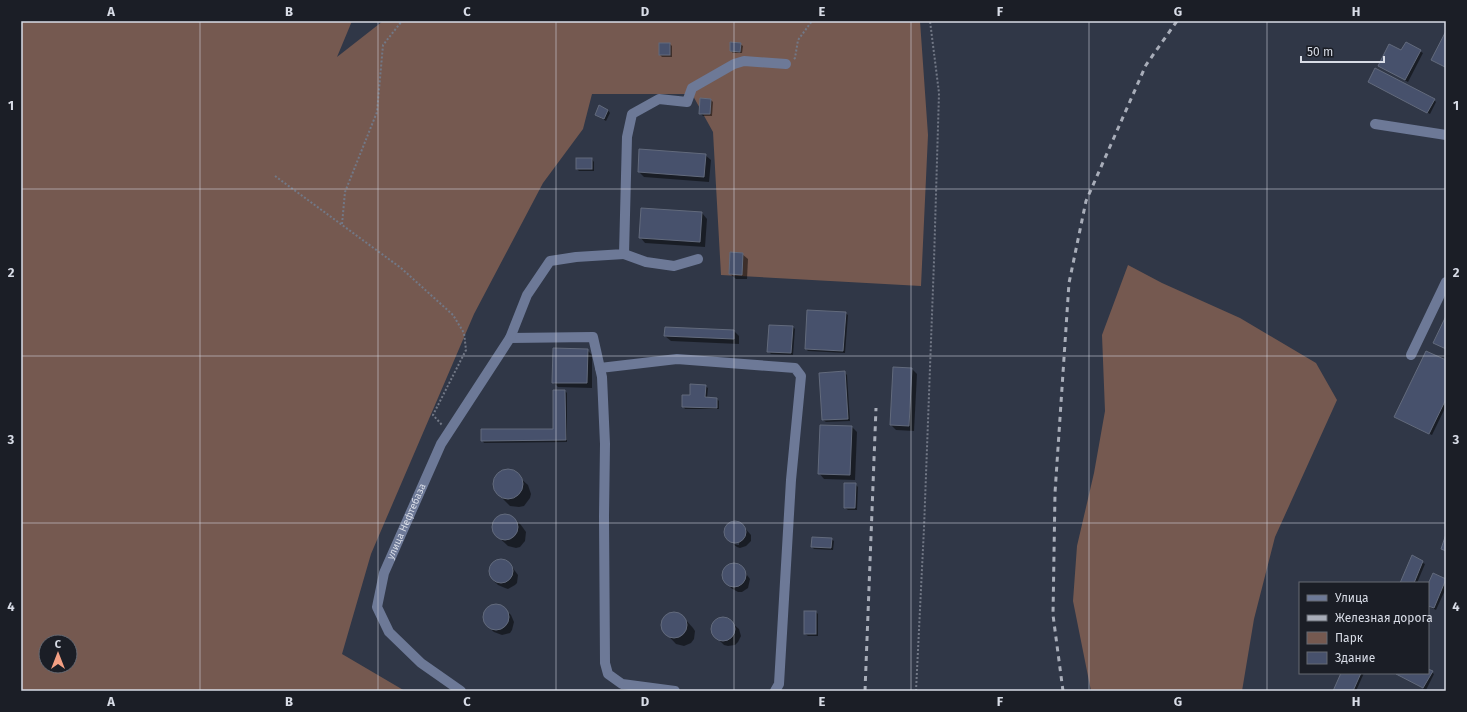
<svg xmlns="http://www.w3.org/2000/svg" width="1467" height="712" font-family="'Fira Sans',sans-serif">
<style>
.green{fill:#755950;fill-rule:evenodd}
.shadow{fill:#0007}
.building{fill:#47516c;stroke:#626a7c}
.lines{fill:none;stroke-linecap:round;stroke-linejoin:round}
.path{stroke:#727886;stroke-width:2;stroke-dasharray:2 2;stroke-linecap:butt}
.minor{stroke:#6d7997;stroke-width:10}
.rail{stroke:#a8adb9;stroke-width:3;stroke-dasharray:5 5;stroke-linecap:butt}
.grid{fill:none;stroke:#d8dce6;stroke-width:1;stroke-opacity:0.55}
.labels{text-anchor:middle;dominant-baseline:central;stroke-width:3;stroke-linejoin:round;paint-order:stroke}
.street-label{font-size:10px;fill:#d8dce6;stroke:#1b1e26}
.neatline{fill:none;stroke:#d8dce6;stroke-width:1.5}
.grid-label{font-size:13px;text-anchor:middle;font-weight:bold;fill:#d8dce6}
</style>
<rect width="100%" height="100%" fill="#303747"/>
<g class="green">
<path d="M21,21H352L337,57L383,21H920L928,135L921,286L721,275L713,132L692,94H592L583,129L543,183L474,314L371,554L342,654L405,691H21ZM46,642H70V666H46Z"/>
<polygon points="1128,265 1162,283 1240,318 1316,363 1337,400 1275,537 1254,619 1242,691 1091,691 1073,601 1077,546 1094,473 1105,411 1102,335"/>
</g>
<g class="shadow">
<polygon points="1406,43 1423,53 1408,82 1379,65 1402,51"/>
<polygon points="670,44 672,46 672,57 662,57 660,55"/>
<polygon points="740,44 743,46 742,53 733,53 731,51"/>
<polygon points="1369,82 1434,100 1436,102 1430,114"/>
<polygon points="711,100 713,102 712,116 703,116 700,113"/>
<polygon points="608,110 610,113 606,121 596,115"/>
<polygon points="705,155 711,160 709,182 644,177 639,172"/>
<polygon points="592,159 594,162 594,171 579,171 577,169"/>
<polygon points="702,213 707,219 705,247 645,243 640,237"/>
<polygon points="742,254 748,259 747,279 736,279 730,274"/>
<polygon points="845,313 848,315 845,353 808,351 806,349"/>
<polygon points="793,327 795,329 793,355 771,354 768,351"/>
<polygon points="734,331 739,336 739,344 671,341 665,336"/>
<polygon points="587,350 592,355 592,388 558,387 553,382"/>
<polygon points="1446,361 1446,406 1432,435 1398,419 1395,417"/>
<polygon points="912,369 917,374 914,431 896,430 891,425"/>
<polygon points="844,372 847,375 850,421 826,422 823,420 820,374"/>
<polygon points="705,386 708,388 707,398 717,399 719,401 719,409 685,409 683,406 691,396"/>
<polygon points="565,391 567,393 567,442 484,443 482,440 554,430"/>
<polygon points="852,427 857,432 855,480 824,479 819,473"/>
<polygon points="502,471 512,471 528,485 531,494 530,498 524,506 519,507 510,506 495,491 493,486 495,477"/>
<polygon points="855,484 858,487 857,510 848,510 845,508"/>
<polygon points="501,515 509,515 513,517 521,525 526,532 525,541 520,547 516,548 508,546 493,532 493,528 494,520"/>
<polygon points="734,522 741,524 751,535 751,541 746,546 740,548 737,547 733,544 739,545 739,543 731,542 726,534 726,528 731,523"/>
<polygon points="831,539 834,541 833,550 814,549 812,547"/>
<polygon points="1412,557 1425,564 1417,583 1401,583"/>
<polygon points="502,560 509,563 518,575 517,583 515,585 508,589 505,588 498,585 492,579 490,572 490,568 495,562"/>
<polygon points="735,564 741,567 750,579 748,588 742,592 738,592 731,588 726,582 723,575 726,568"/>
<polygon points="1433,574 1446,580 1446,588 1436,610 1428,606 1428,586"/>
<polygon points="495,605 502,606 511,615 514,622 512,630 510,633 502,635 494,632 488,627 484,619 485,611 491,606"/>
<polygon points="816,612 818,614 818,636 808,636 805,634"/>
<polygon points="675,613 678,614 685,619 693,628 695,631 694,639 691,643 684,646 676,644 662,629 662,621 667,615"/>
<polygon points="724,618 727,619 739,629 741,636 738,642 735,645 728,646 724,645 713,634 712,626 717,620"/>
<polygon points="1428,670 1434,674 1426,690 1397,673 1428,673"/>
<polygon points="1342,673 1364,673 1356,691 1334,691"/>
</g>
<g class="building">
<polygon points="1446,31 1446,65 1445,67 1431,60"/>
<polygon points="730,42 741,43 740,52 730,51"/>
<polygon points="1406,42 1421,50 1405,80 1378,66 1389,44 1401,50"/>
<rect x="659" y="43" width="11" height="12"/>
<polygon points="1375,68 1435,99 1427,113 1368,82"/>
<polygon points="700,98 711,99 710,114 699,114"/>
<polygon points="599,105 608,110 604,119 595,115"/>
<polygon points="639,149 706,154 704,177 638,172"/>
<rect x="576" y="158" width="16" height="11"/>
<polygon points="641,208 702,212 700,242 639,238"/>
<polygon points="730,252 743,253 742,275 729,274"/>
<polygon points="807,310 846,312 843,351 805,349"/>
<polygon points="1446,316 1446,349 1433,343"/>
<polygon points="769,325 793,326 791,353 767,352"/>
<polygon points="665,327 734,330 734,339 664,336"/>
<polygon points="553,348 588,349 587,383 552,383"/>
<polygon points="1426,351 1446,360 1446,399 1429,434 1394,417"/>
<polygon points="893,367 912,368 909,426 890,425"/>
<polygon points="845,371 848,419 822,420 819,373"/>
<polygon points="690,384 706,385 705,397 717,398 717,408 682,407 682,395 690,395"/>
<polygon points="553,390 565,390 566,440 481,441 481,429 553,429"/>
<polygon points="820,425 852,426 850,475 818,474"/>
<circle cx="508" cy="484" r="15"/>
<polygon points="844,483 856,483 855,508 844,508"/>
<circle cx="505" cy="527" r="13"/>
<circle cx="735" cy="532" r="11"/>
<polygon points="1446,534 1446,551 1441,549"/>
<polygon points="812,537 832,538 831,548 811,547"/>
<polygon points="1412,555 1423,561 1414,583 1400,583"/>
<circle cx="501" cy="571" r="12"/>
<circle cx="734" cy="575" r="12"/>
<polygon points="1433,573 1446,579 1434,608 1428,606 1428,584"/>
<circle cx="496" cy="617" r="13"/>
<rect x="804" y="611" width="12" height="23"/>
<circle cx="674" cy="625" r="13"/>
<circle cx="723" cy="629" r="12"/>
<polygon points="1428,669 1433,671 1423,688 1396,674 1428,673"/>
<polygon points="1341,673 1361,673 1353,691 1333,691"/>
</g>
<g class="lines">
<g class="path">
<polyline points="794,59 795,58 798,40 812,21"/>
<polyline points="275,176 401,268 453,315 464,333 466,350 433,415 442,425"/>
<polyline points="342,224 345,192 377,112 383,45 402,21"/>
<polyline points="916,691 924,528 934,261 939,93 930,21"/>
</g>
<g class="minor">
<polyline points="1375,124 1446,135"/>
<polyline points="624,254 646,262 674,266 698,259"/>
<polyline points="510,338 593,337 602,377 605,444 604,516 605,663 608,674 622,684 675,691"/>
<polyline points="1411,355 1446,282"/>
<polyline points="600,368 677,359 795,368 801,376 791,480 779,684 775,691"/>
<path id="s1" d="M461,691L421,663L389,632L377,607L384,573L441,444L510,338L527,295L550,261L576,257L624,254L627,137L632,114L659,99L687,102L692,88L734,64L744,61L786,64"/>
</g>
<g class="rail">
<polyline points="865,691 876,408"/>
<polyline points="1063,691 1053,615 1055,493 1069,283 1086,201 1146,65 1177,21"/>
</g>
</g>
<path class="grid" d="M200,21V691M378,21V691M556,21V691M734,21V691M911,21V691M1089,21V691M1267,21V691M21,189H1446M21,356H1446M21,523H1446"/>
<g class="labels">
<g class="street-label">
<text stroke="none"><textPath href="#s1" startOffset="212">улица Нефтебаза</textPath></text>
</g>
</g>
<rect width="1467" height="712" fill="none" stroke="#1b1e26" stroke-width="44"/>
<rect x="1299" y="582" width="130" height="92" fill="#1b1e26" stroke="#676a73"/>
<rect x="1307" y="595" width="20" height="6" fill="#6d7997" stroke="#676a73"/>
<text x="1335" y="602" font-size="12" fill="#d8dce6">Улица</text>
<rect x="1307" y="615" width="20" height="6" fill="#a8adb9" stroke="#676a73"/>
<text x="1335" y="622" font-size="12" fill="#d8dce6">Железная дорога</text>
<rect x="1307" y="632" width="20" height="12" fill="#755950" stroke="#676a73"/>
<text x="1335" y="642" font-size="12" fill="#d8dce6">Парк</text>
<rect x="1307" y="652" width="20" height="12" fill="#47516c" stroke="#676a73"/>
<text x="1335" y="662" font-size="12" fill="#d8dce6">Здание</text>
<g transform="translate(58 654)"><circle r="19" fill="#1b1e26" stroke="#676a73"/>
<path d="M0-3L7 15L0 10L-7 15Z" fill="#f39f83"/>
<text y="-6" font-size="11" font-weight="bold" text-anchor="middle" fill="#d8dce6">С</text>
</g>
<path d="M1301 56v6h83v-6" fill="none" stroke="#d8dce6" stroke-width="2"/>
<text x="1307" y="56" font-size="12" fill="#d8dce6" stroke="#1b1e26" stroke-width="3" paint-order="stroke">50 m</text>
<rect x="22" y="22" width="1423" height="668" class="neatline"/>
<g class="grid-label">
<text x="111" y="16">A</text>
<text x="289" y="16">B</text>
<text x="467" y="16">C</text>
<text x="645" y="16">D</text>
<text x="822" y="16">E</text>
<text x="1000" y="16">F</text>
<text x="1178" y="16">G</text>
<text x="1356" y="16">H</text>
<text x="11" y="110">1</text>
<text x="1456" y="110">1</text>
<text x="11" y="277">2</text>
<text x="1456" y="277">2</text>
<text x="11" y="444">3</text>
<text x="1456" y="444">3</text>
<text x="11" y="611">4</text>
<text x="1456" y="611">4</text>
<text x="111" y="706">A</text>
<text x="289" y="706">B</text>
<text x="467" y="706">C</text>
<text x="645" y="706">D</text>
<text x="822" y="706">E</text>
<text x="1000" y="706">F</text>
<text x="1178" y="706">G</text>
<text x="1356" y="706">H</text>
</g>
</svg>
